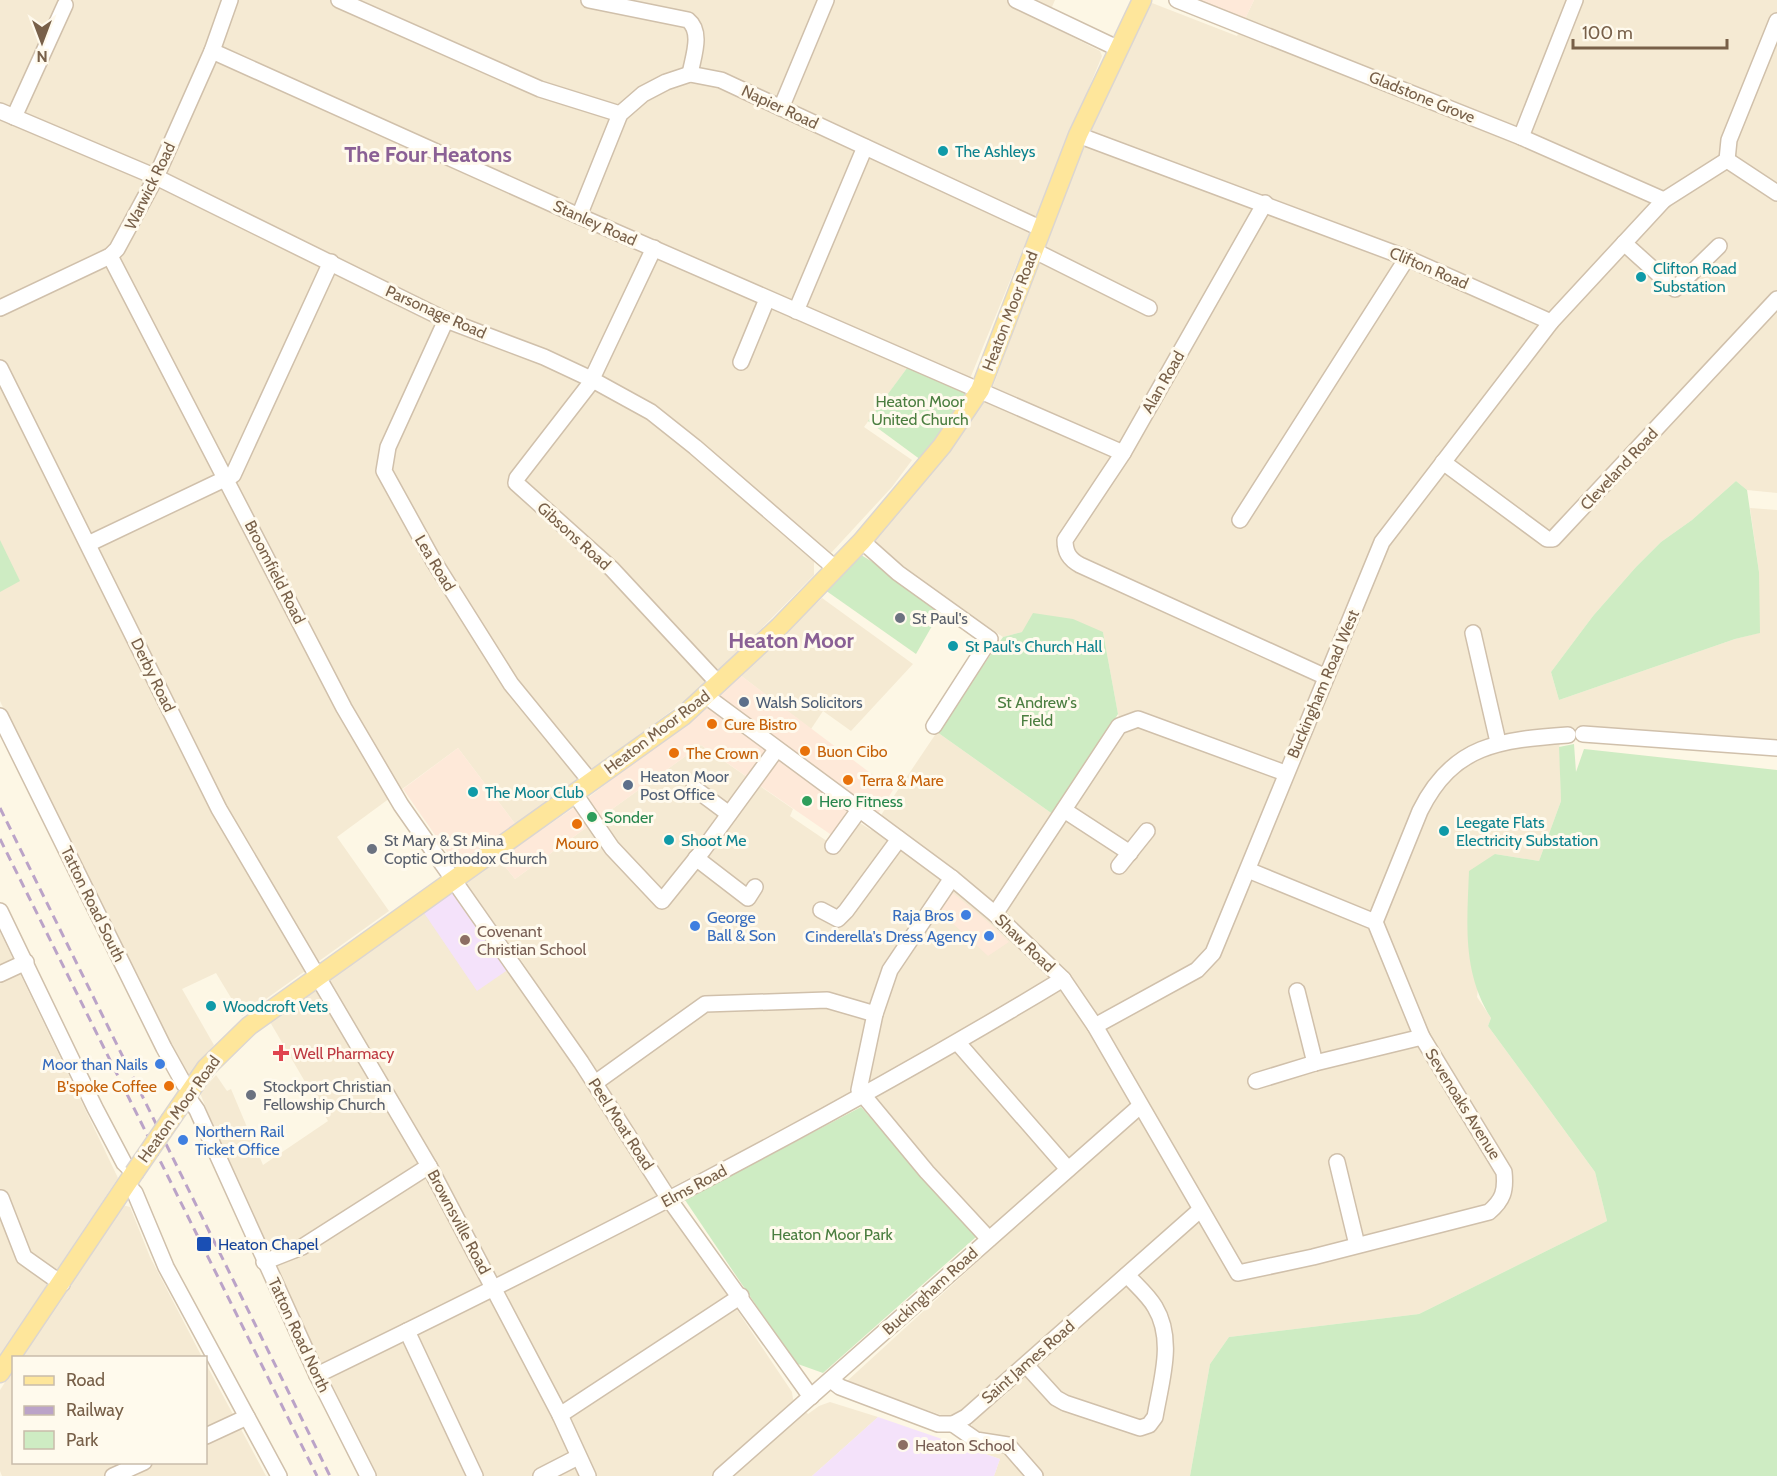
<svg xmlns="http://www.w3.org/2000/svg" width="1777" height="1476" font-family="Cabin,sans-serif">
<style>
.residential{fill:#f5ead3}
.commercial{fill:#fee9d9}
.education{fill:#f4e2fa}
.green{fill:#ceecc3}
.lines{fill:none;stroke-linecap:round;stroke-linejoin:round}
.minor-casing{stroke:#d0c0ab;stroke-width:18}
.major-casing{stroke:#dcd6d0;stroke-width:21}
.minor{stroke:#fff;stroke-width:15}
.major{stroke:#fee69b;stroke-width:18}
.rail{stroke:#bba3c8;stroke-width:3;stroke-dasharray:9 6;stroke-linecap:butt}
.major-bridge-casing{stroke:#dcd6d0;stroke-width:21;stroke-linecap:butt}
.major-bridge{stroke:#fee69b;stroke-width:18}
.culture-dot{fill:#0f9aa8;stroke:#fffaed;stroke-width:2}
.worship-dot{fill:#6b7280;stroke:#fffaed;stroke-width:2}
.service-dot{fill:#5c6f8a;stroke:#fffaed;stroke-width:2}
.food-dot{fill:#e8710a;stroke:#fffaed;stroke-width:2}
.leisure-dot{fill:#2e9e5b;stroke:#fffaed;stroke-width:2}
.shop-dot{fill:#3f7fe0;stroke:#fffaed;stroke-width:2}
.education-dot{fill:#8d6e63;stroke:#fffaed;stroke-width:2}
.health-dot{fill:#e0444e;stroke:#fffaed;stroke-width:2}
.transit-dot{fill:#1a4fb4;stroke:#fffaed;stroke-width:2}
.labels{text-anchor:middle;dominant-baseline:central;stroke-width:6;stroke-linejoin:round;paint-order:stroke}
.street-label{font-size:16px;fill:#786049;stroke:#fffaed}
.culture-label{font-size:16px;fill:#0d838f;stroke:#fffaed;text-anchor:start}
.park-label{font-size:16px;fill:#4b7e40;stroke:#fffaed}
.worship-label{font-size:16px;fill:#5b616d;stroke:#fffaed;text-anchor:start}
.service-label{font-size:16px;fill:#4e5e75;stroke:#fffaed;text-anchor:start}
.food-label{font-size:16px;fill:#c56008;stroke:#fffaed;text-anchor:start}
.leisure-label{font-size:16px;fill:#27864d;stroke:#fffaed;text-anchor:start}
.shop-label{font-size:16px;fill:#366cbe;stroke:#fffaed;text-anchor:end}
.education-label{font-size:16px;fill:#785e54;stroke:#fffaed;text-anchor:start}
.health-label{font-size:16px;fill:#be3a42;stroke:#fffaed;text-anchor:start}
.transit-label{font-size:16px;fill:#164399;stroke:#fffaed;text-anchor:start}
.district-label{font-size:22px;font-weight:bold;fill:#8a6095;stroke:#fffaed}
</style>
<rect width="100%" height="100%" fill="#fdf7e5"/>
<g class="residential">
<polygon points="0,0 1055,0 1045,23 1100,51 1102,56 969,381 910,364 864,427 912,460 892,487 832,552 814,562 814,575 704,687 516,825 458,748 337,837 389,911 242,1016 216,973 182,989 214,1045 188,1078 49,804 0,701"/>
<polygon points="1254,0 1777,0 1777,493 1747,490 1736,481 1692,520 1661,542 1636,567 1593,616 1551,672 1559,700 1735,639 1759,633 1759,572 1750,508 1777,510 1777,740 1559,729 1561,801 1539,861 1495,854 1477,997 1491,1018 1488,1026 1595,1172 1607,1221 1419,1314 1229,1337 1210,1364 1190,1476 994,1476 1000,1459 965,1447 973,1421 1009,1392 998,1378 957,1413 947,1417 846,1382 998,1243 877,1101 869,1084 672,1187 521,960 465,883 499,859 515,879 701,745 793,809 790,816 840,850 860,823 871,830 937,732 1054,815 1075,803 1125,733 1118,714 1103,632 1022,632 1003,637 905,571 874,541 953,448 992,389 1075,163 1152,3 1237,36"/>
<polygon points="822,598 913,664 851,731 823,711 811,729 740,675"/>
<polygon points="422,910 509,969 792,1392 793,1399 808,1414 819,1406 830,1402 878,1417 812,1476 371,1476 266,1257 200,1093 216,1075 227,1091 231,1089 263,1165 328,1121 270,1022 326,978"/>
<polygon points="0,932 118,1178 0,1355"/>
<polygon points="122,1205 130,1207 150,1257 202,1357 22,1358"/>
<polygon points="206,1364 266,1476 2,1476 0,1471 0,1390 13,1370 14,1462 206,1462"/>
</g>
<g class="commercial">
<polygon points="1191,0 1254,0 1244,21"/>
<polygon points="740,675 893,790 874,820 864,813 843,843 701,745 515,879 499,859 585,800 697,714"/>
<polygon points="458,748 516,825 456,865 403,789"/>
<polygon points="953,893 987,921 1009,942 988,956 938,910"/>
</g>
<g class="education">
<polygon points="453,889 509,969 477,991 422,910"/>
<polygon points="878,1417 1000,1459 994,1476 812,1476"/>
</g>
<g class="green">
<polygon points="910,364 974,393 921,460 868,421"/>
<polygon points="1736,481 1747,490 1759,572 1760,633 1735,639 1559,700 1551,672 1593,616 1636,567 1661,542 1692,520"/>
<polygon points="0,540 20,581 0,592"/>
<polygon points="861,555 944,605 916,654 825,590"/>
<polygon points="1033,613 1073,619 1103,632 1118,714 1054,815 937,732 1003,637 1022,632"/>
<path d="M1574,744L1576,772L1584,749L1777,770V1476H1190L1210,1364L1229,1337L1419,1314L1607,1221L1595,1172L1488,1026L1491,1018C1462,972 1467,924 1469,871L1495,854L1539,861L1561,801L1559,747Z"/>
<polygon points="861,1107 976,1237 823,1373 795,1363 685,1200"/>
</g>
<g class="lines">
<defs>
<g id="minor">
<polyline points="339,0 540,89 620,114"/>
<path d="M589,0L688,20C703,32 693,57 690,74"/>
<polyline points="1016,0 1119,49"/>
<polyline points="1177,0 1521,137 1664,200"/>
<polyline points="212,51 579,216 1123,453"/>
<polyline points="781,108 826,0"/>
<polyline points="0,111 156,177 446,320 544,357 591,379 651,412 695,447 836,569"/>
<polyline points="14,117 65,5"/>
<polyline points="1078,135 1407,258 1551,322 1664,200 1727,160"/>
<polyline points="1521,137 1575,0"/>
<polyline points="1727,160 1729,140 1777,21"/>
<polyline points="1727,160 1777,193"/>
<path d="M1265,203L1123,453L1065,540C1065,552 1069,559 1080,565L1326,677"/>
<polyline points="579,216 620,114 643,94 666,82 690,74 721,80 1042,229"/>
<polyline points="1624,243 1675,289 1719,246"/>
<polyline points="654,248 589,385 517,478 516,483 612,569 719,684"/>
<polyline points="1033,250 1149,308"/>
<polyline points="110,256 344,708 401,805 581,1062 669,1199 811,1397"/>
<polyline points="0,308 110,256 117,249 156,177 212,51 230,0"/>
<polyline points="796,311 865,147"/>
<polyline points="446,320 388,447 384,471 433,560 511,684 591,782"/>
<polyline points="741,362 767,299"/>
<polyline points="0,368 219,809 429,1166 560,1415 588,1476"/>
<polyline points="1443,462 1547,539 1553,539 1777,299"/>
<polyline points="1240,520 1407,258"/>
<polyline points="862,541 898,573 990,639 934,726"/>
<polyline points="88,544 233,475 331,262"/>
<polyline points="1473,633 1498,742"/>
<path d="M706,696L952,878L995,914L1063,979L1095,1026L1238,1273L1313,1257L1489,1212C1503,1200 1506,1191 1504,1172L1422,1037L1375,922L1248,870"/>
<polyline points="0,716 164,1048 184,1084 191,1089"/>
<polyline points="1583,734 1777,748"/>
<polyline points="694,788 729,814"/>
<polyline points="575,794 612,848 662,901 703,850 776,750"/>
<polyline points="1064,810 1130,853"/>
<polyline points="833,846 859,810"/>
<polyline points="696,858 748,898 755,887"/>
<polyline points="1119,866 1147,831"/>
<polyline points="952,878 890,970 875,1014 859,1090 927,1172 989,1239"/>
<polyline points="821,910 838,919 846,911 899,839"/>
<polyline points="0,911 95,1108 124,1163 134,1173"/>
<polyline points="995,914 1119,726 1138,719 1285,773"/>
<path d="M1375,922L1420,811C1453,744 1500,740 1568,735"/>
<polyline points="0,974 26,962"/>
<polyline points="1297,991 1315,1063"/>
<polyline points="1095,1026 1197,970 1213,953 1382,542 1551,322"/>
<polyline points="958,1043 1068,1169"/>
<polyline points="1256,1081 1315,1063 1422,1037"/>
<polyline points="595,1083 705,1004 827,1000 875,1014"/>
<polyline points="187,1096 197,1110 317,1375 368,1476"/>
<polyline points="1337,1162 1357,1245"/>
<polyline points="127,1184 135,1193 166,1267 279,1476"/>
<polyline points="1,1198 24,1257 62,1284"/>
<polyline points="264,1262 302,1247 429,1166"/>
<polyline points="407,1331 475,1476"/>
<path d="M1026,1365L1056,1398L1065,1403L1140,1428L1149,1425L1155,1417C1161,1381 1175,1340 1155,1307C1148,1295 1136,1285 1127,1275"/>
<path d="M317,1375C570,1252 822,1125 1063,979"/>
<polyline points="831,1380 840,1387 938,1424 953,1424 966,1417 1200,1210"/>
<polyline points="560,1415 741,1296"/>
<polyline points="953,1424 976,1440 1008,1445 1035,1476"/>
<polyline points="206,1436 247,1417"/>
<polyline points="113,1476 144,1462"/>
<polyline points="541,1476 578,1457"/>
<polyline points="721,1476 1140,1106"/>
</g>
<g id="major">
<polyline points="171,1119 206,1068 249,1026 683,716 779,627 862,541 942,446 980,390 1078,135 1142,0"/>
<polyline points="0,1373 134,1173"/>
</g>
</defs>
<use href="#minor" class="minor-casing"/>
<use href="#major" class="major-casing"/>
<use href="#minor" class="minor"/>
<use href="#major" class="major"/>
<g class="rail">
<polyline points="0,808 330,1476"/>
<polyline points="0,839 317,1476"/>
</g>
<defs>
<polyline id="major-bridge" points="134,1173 171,1119"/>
</defs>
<use href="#major-bridge" class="major-bridge-casing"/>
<use href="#major-bridge" class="major-bridge"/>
</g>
<g class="culture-dot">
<circle cx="943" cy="151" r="6"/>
<circle cx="1641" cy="277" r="6"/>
<circle cx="953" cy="646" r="6"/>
<circle cx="473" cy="792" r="6"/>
<circle cx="1444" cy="831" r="6"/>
<circle cx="669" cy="840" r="6"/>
<circle cx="211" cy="1006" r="6"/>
</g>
<g class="worship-dot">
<circle cx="900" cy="618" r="6"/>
<circle cx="372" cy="849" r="6"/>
<circle cx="251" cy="1095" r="6"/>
</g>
<g class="service-dot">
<circle cx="744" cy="702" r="6"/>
<circle cx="628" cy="785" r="6"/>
</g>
<g class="food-dot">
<circle cx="712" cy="724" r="6"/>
<circle cx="805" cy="751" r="6"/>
<circle cx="674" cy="753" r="6"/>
<circle cx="848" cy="780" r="6"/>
<circle cx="577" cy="824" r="6"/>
<circle cx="169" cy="1086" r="6"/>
</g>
<g class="leisure-dot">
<circle cx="807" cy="801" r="6"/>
<circle cx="592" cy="817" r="6"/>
</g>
<g class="shop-dot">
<circle cx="966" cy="915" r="6"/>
<circle cx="695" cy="926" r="6"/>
<circle cx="989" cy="936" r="6"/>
<circle cx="160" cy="1064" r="6"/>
<circle cx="183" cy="1140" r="6"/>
</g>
<g class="education-dot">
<circle cx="465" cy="940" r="6"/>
<circle cx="903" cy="1445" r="6"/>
</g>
<path class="health-dot" d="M278 1044h6v6h6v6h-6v6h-6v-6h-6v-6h6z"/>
<rect class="transit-dot" x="196" y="1236" width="16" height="16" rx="3"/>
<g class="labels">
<g class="street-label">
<text transform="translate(1422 97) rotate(22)">Gladstone Grove</text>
<text transform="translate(780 107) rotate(25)">Napier Road</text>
<text transform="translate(150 186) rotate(-64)">Warwick Road</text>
<text transform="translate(595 223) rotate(24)">Stanley Road</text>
<text transform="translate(1429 268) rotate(23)">Clifton Road</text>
<text transform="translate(1010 311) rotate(-69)">Heaton Moor Road</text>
<text transform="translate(436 312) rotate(24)">Parsonage Road</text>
<text transform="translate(1163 382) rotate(-60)">Alan Road</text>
<text transform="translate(1619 469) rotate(-47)">Cleveland Road</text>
<text transform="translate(574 536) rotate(42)">Gibsons Road</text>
<text transform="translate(435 563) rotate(59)">Lea Road</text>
<text transform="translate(275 572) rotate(63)">Broomfield Road</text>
<text transform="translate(153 675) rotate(64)">Derby Road</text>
<text transform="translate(1323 684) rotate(-67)">Buckingham Road West</text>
<text transform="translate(657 732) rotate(-37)">Heaton Moor Road</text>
<text transform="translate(93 904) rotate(64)">Tatton Road South</text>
<text transform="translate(1025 943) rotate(44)">Shaw Road</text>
<text transform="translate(1463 1104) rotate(58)">Sevenoaks Avenue</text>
<text transform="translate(179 1109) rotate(-54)">Heaton Moor Road</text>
<text transform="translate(621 1124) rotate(57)">Peel Moat Road</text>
<text transform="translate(694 1186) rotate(-28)">Elms Road</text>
<text transform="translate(459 1222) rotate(62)">Brownsville Road</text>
<text transform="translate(930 1291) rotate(-42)">Buckingham Road</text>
<text transform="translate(299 1335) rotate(65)">Tatton Road North</text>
<text transform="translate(1028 1362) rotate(-41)">Saint James Road</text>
</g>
<g class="culture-label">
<text x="955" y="151">The Ashleys</text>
<text x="1653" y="268">Clifton Road<tspan x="1653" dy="18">Substation</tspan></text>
<text x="965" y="646">St Paul's Church Hall</text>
<text x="485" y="792">The Moor Club</text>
<text x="1456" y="822">Leegate Flats<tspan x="1456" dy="18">Electricity Substation</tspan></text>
<text x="681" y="840">Shoot Me</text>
<text x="223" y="1006">Woodcroft Vets</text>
</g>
<g class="park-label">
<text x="920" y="401">Heaton Moor<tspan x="920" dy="18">United Church</tspan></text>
<text x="1037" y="702">St Andrew's<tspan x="1037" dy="18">Field</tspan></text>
<text x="832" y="1234">Heaton Moor Park</text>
</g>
<g class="worship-label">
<text x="912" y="618">St Paul's</text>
<text x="384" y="840">St Mary &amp; St Mina<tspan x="384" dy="18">Coptic Orthodox Church</tspan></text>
<text x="263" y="1086">Stockport Christian<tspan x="263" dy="18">Fellowship Church</tspan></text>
</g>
<g class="service-label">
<text x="756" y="702">Walsh Solicitors</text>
<text x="640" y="776">Heaton Moor<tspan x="640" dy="18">Post Office</tspan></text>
</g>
<g class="food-label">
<text x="724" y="724">Cure Bistro</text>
<text x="817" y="751">Buon Cibo</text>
<text x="686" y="753">The Crown</text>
<text x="860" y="780">Terra &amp; Mare</text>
<text x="577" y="843" text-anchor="middle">Mouro</text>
<text x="157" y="1086" text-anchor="end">B'spoke Coffee</text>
</g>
<g class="leisure-label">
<text x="819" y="801">Hero Fitness</text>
<text x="604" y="817">Sonder</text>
</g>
<g class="shop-label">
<text x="954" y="915">Raja Bros</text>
<text x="707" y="917" text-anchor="start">George<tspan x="707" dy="18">Ball &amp; Son</tspan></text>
<text x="977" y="936">Cinderella's Dress Agency</text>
<text x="148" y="1064">Moor than Nails</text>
<text x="195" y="1131" text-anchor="start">Northern Rail<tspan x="195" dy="18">Ticket Office</tspan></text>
</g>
<g class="education-label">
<text x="477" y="931">Covenant<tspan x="477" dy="18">Christian School</tspan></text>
<text x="915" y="1445">Heaton School</text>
</g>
<g class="health-label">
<text x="293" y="1053">Well Pharmacy</text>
</g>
<g class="transit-label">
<text x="218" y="1244">Heaton Chapel</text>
</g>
<g class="district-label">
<text x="428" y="154">The Four Heatons</text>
<text x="791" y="640">Heaton Moor</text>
</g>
</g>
<rect x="12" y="1356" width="195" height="108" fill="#fffaed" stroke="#c9bcab" stroke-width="1.5"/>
<rect x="24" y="1376" width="30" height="9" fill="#fee69b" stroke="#c9bcab" stroke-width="1.5"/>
<text x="66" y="1386" font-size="18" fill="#786049">Road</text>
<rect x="24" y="1406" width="30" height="9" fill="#bba3c8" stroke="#c9bcab" stroke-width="1.5"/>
<text x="66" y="1416" font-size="18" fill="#786049">Railway</text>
<rect x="24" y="1431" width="30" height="18" fill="#ceecc3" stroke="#c9bcab" stroke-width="1.5"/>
<text x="66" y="1446" font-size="18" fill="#786049">Park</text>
<g transform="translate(42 42) rotate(180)" stroke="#fffaed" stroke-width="4.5" paint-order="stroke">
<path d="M0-4.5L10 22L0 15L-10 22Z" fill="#786049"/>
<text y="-9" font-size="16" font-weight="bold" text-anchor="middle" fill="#786049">N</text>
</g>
<path d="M1573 39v9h154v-9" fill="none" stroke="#786049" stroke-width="3"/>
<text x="1582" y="39" font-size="18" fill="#786049" stroke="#fffaed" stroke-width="4.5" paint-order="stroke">100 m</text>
</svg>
